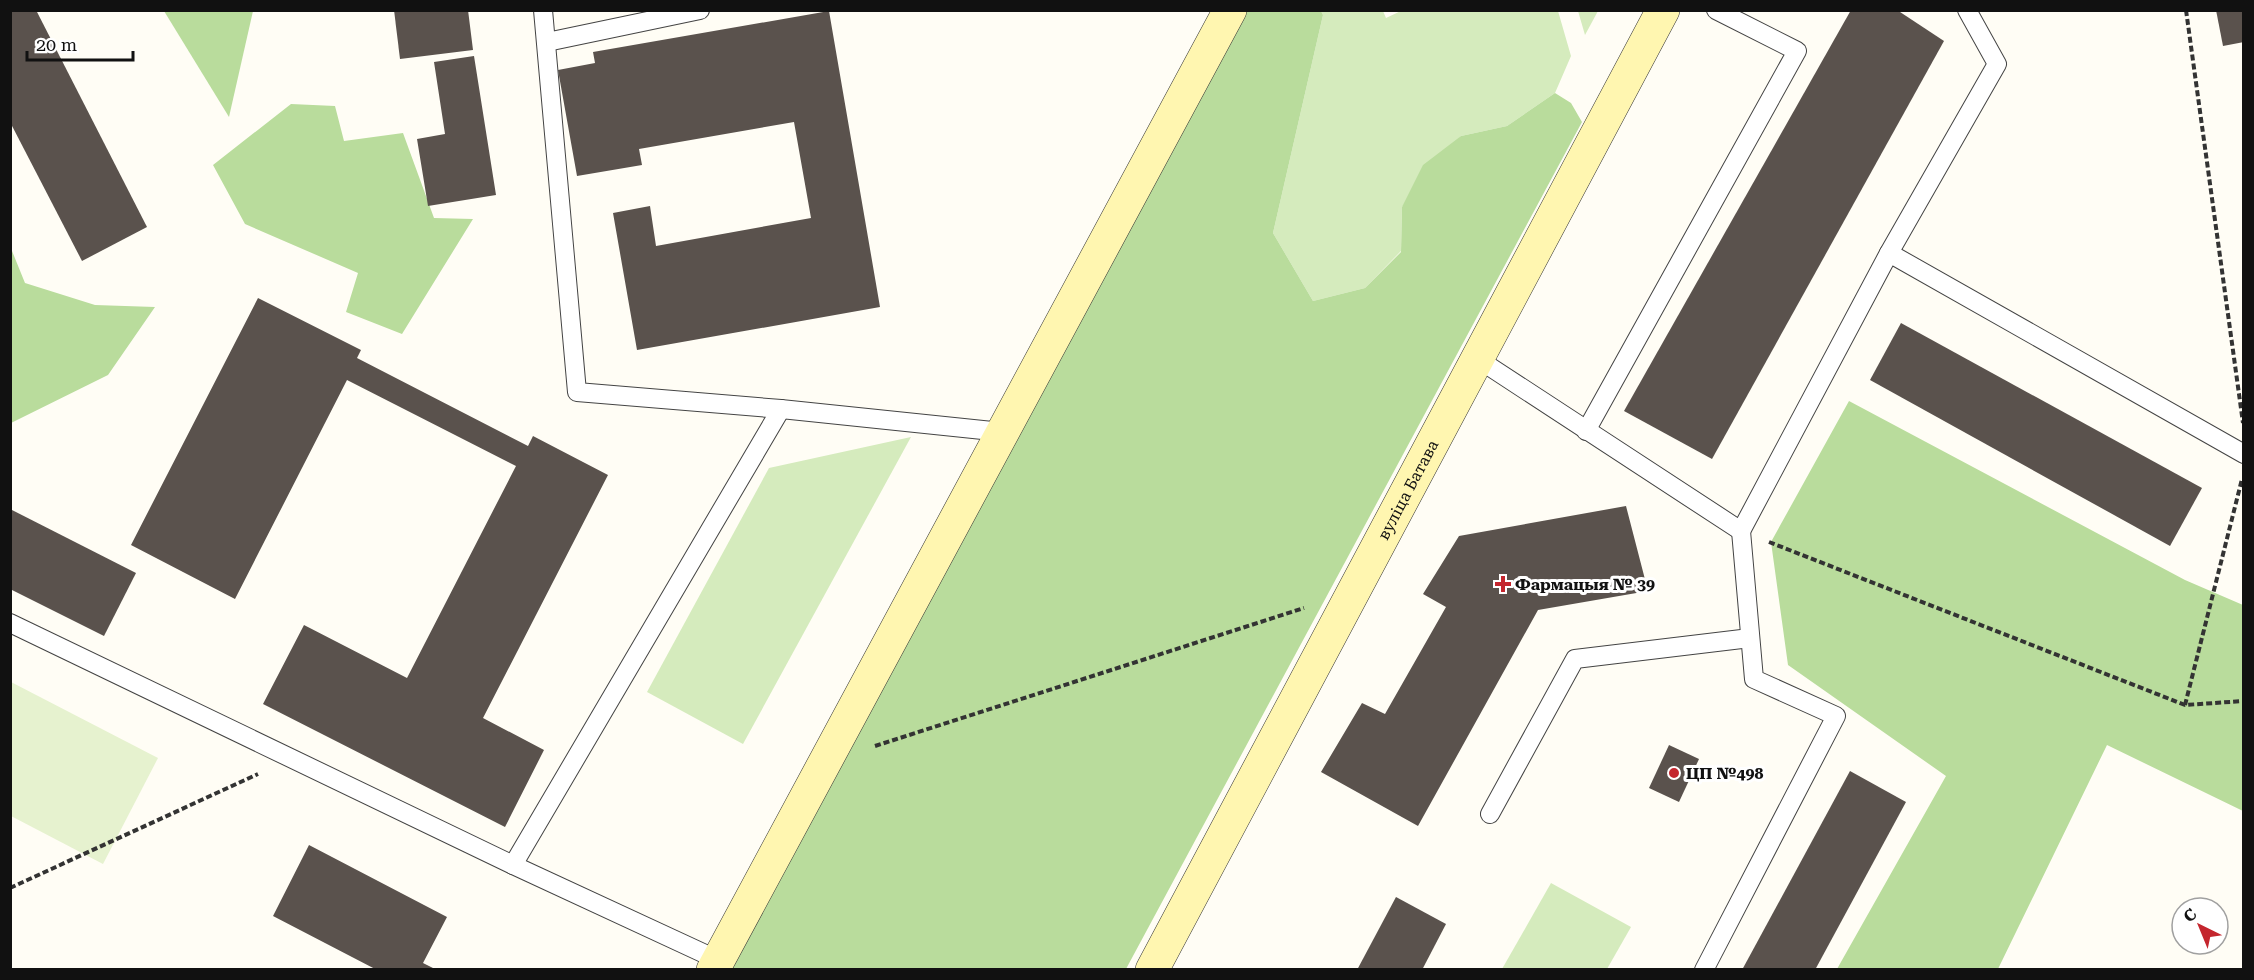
<svg xmlns="http://www.w3.org/2000/svg" width="2254" height="980" font-family="'Roboto Serif',serif">
<style>
.green{fill:#d5ebbd}
.forest{fill:#b9dc9c}
.pitch{fill:#e6f2cf}
.building{fill:#5a524d}
.lines{fill:none;stroke-linecap:round;stroke-linejoin:round}
.lane-casing{stroke:#444;stroke-width:20}
.secondary-casing{stroke:#333;stroke-width:34}
.path{stroke:#333;stroke-width:4;stroke-dasharray:6 3;stroke-linecap:butt}
.lane{stroke:#fff;stroke-width:18}
.secondary{stroke:#fff6b0;stroke-width:33}
.poi-dot{fill:#c4262e;stroke:#fff;stroke-width:2}
.labels{text-anchor:middle;dominant-baseline:central;stroke-width:6;stroke-linejoin:round;paint-order:stroke}
.street-label{font-size:16px;fill:#111;stroke:#fff}
.poi-label{font-size:16px;font-weight:bold;fill:#111;stroke:#fff;text-anchor:start}
</style>
<rect width="100%" height="100%" fill="#fffdf5"/>
<g class="green">
<polygon points="1403,10 1558,11 1571,56 1555,93 1507,126 1461,136 1402,207 1401,251 1365,288 1313,301 1273,233 1323,15 1321,11 1383,11 1386,18"/>
<polygon points="1578,11 1598,11 1585,35"/>
<polygon points="911,437 743,744 647,692 769,468"/>
<polygon points="1551,883 1631,927 1607,969 1502,969"/>
</g>
<g class="forest">
<polygon points="164,11 253,11 229,117"/>
<polygon points="1243,11 1321,11 1323,15 1273,233 1313,301 1365,288 1401,252 1402,207 1423,165 1461,136 1507,126 1555,93 1571,103 1582,122 1126,969 730,970"/>
<polygon points="291,104 335,106 344,141 403,133 434,218 473,219 402,334 346,312 358,273 245,224 213,165"/>
<polygon points="10,246 25,283 95,305 155,307 108,375 11,423"/>
<polygon points="1849,401 2185,580 2243,605 2243,811 2107,745 1998,969 1837,969 1946,776 1788,665 1771,542"/>
</g>
<polygon class="pitch" points="11,682 158,758 103,864 11,816"/>
<g class="building">
<polygon points="10,10 36,10 147,227 82,261 10,122"/>
<polygon points="394,10 468,10 473,50 400,59"/>
<polygon points="1851,10 1897,10 1944,41 1712,459 1624,411"/>
<polygon points="2216,10 2244,10 2244,42 2223,46"/>
<polygon points="829,11 880,307 637,350 613,213 650,206 656,246 811,218 794,122 639,149 642,165 577,176 558,70 595,63 593,52"/>
<polygon points="474,56 496,195 428,206 417,139 445,134 434,62"/>
<polygon points="258,298 361,350 357,358 528,446 533,436 608,475 483,718 544,750 505,827 263,704 304,625 407,678 516,466 347,380 235,599 131,545"/>
<polygon points="1901,323 2202,488 2170,546 1870,380"/>
<polygon points="1626,506 1648,591 1538,610 1418,826 1321,772 1362,703 1385,714 1446,607 1423,594 1459,536"/>
<polygon points="10,509 136,573 104,636 10,589"/>
<polygon points="1669,745 1699,759 1679,802 1649,788"/>
<polygon points="1850,771 1906,802 1815,970 1742,970"/>
<polygon points="309,845 447,917 423,963 437,970 377,970 273,916"/>
<polygon points="1396,897 1446,924 1422,970 1357,970"/>
</g>
<g class="lines">
<defs>
<g id="lane">
<polyline points="543,10 577,392 781,409 1002,432"/>
<polyline points="547,42 700,10"/>
<polyline points="1889,253 1997,64 1967,10"/>
<polyline points="1478,359 1741,531 1889,253 2244,454"/>
<polyline points="1586,431 1797,51 1716,10"/>
<polyline points="10,623 513,865 718,960"/>
<polyline points="1490,814 1575,659 1750,638"/>
<polyline points="513,865 781,409"/>
<polyline points="1704,970 1836,716 1754,679 1741,531"/>
</g>
<g id="secondary">
<polyline points="713,970 1230,10"/>
<path id="s1" d="M1152,970L1663,10"/>
</g>
</defs>
<use href="#lane" class="lane-casing"/>
<use href="#secondary" class="secondary-casing"/>
<g class="path">
<polyline points="2186,10 2243,423"/>
<polyline points="1769,542 2185,705 2244,701"/>
<polyline points="2185,705 2242,479"/>
<polyline points="875,746 1304,608"/>
<polyline points="10,888 258,774"/>
</g>
<use href="#lane" class="lane"/>
<use href="#secondary" class="secondary"/>
</g>
<g class="poi-dot">
<path d="M1500 575h6v6h6v6h-6v6h-6v-6h-6v-6h6z"/>
<circle cx="1674" cy="773" r="6"/>
</g>
<g class="labels">
<g class="street-label">
<text stroke="none"><textPath href="#s1" startOffset="544">вуліца Батава</textPath></text>
</g>
<g class="poi-label">
<text x="1515" y="584">Фармацыя № 39</text>
<text x="1686" y="773">ЦП №498</text>
</g>
</g>
<rect width="2254" height="980" fill="none" stroke="#111111" stroke-width="24"/>
<g transform="translate(2200 926) rotate(317)"><circle r="28" fill="#ffffff" stroke="#a0a0a0" stroke-width="1.5"/>
<path d="M0-4.5L10 22L0 15L-10 22Z" fill="#c4262e"/>
<text y="-9" font-size="16" font-weight="bold" text-anchor="middle" fill="#111111">С</text>
</g>
<path d="M27 51v9h106v-9" fill="none" stroke="#111111" stroke-width="3"/>
<text x="36" y="51" font-size="18" fill="#111111" stroke="#ffffff" stroke-width="4.5" paint-order="stroke">20 m</text>
</svg>
